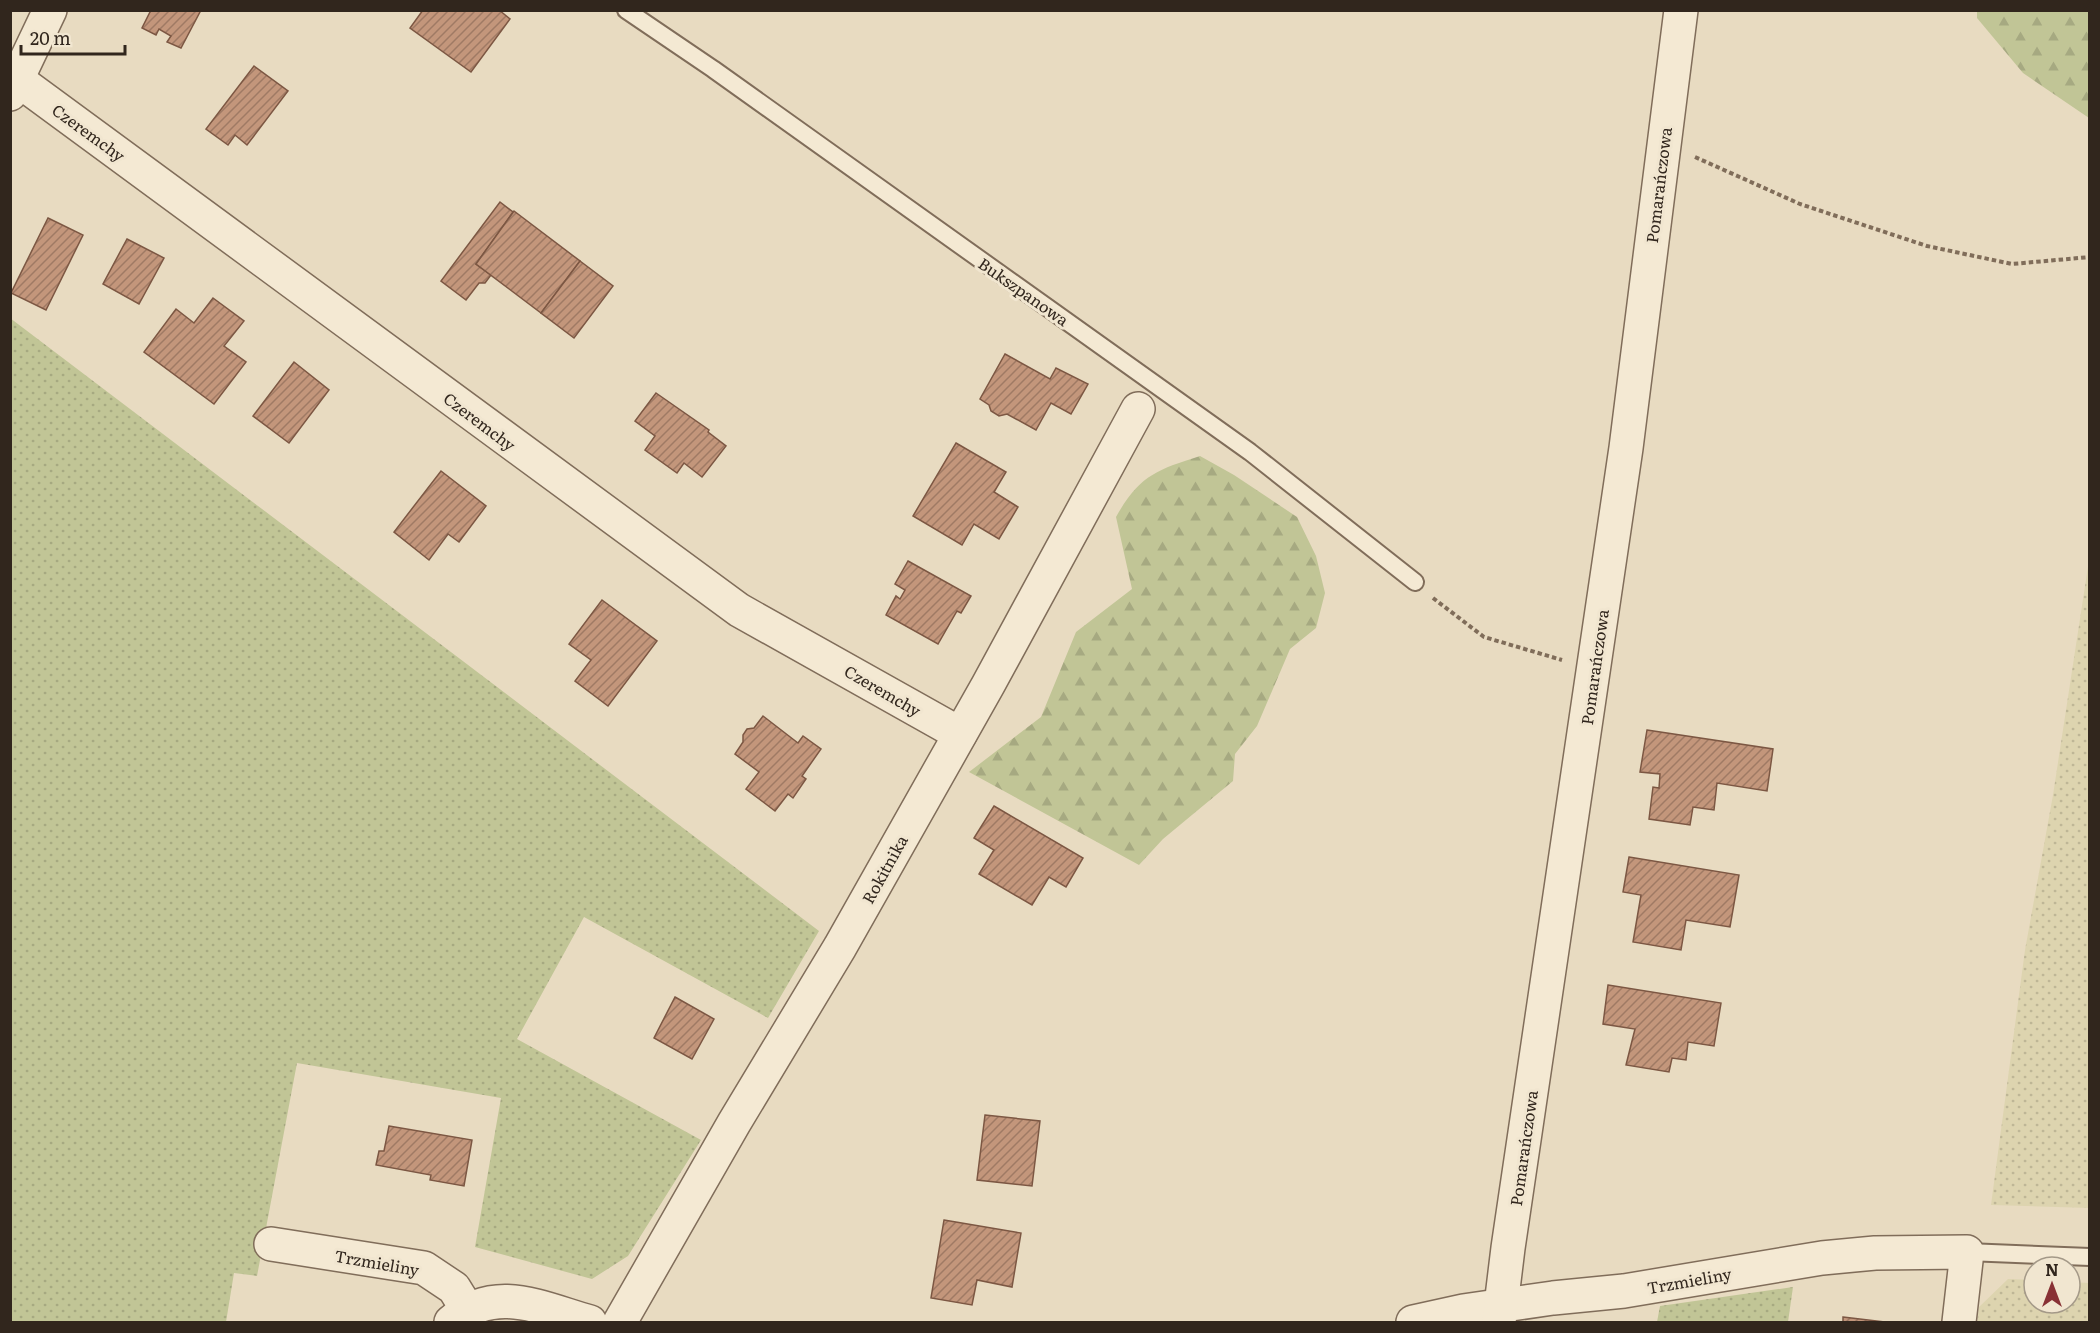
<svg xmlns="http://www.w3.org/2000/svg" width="2100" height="1333" font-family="Literata,serif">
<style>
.farmland{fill:url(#farmland-dots)}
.grass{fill:url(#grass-dots)}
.forest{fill:url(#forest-firs)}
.building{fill:url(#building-hatch);stroke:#7c5743;stroke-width:1.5}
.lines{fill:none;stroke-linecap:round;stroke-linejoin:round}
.service-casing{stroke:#806d5a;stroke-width:20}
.minor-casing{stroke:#806d5a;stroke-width:36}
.path{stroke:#806d5a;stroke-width:4;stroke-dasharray:4.5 3;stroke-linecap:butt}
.service{stroke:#f4e9d3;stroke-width:16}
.minor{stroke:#f4e9d3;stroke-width:33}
.labels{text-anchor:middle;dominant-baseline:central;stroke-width:6;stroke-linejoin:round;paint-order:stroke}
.street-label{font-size:16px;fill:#31261d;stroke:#f1e6d0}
</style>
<defs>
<pattern id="farmland-dots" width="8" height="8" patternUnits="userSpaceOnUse" patternTransform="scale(1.5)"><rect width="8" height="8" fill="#ddd4af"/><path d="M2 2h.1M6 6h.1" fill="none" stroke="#beb696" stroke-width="1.8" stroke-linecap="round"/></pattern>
<pattern id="grass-dots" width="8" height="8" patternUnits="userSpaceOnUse" patternTransform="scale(1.5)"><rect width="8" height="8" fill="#c1c596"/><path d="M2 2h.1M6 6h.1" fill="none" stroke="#a6a981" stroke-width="1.8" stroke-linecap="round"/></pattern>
<pattern id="forest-firs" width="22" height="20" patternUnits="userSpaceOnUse" patternTransform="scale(1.5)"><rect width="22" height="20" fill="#c1c596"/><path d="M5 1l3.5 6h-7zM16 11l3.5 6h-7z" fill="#a6a981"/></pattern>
<pattern id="building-hatch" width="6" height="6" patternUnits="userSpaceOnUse" patternTransform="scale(1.5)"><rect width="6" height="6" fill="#c3967b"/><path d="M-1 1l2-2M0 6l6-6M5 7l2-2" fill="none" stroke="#9f7a64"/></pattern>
</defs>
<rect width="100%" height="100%" fill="#e8dbc1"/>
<g class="farmland">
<polygon points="2089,560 2089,1208 1991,1205 2025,950 2053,795"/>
<polygon points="2008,1279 2034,1280 2034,1303 2070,1303 2070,1282 2089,1283 2089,1322 1977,1322 1979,1307"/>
</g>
<g class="grass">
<polygon points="10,318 819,931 768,1018 584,917 517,1039 701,1140 628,1256 592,1279 475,1247 501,1098 297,1063 257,1276 234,1273 226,1322 11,1322"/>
<polygon points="1793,1287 1788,1322 1657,1322 1660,1306"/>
</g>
<g class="forest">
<polygon points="1977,11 2089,11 2089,118 2023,73 1977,18"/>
<path d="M1200,456L1234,475L1297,517L1316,556L1325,593L1316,628L1290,649L1257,726L1235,754L1233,781L1163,839L1139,865L969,772L1041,717L1076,632L1132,589L1116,517C1139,476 1156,470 1200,456Z"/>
</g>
<g class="building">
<polygon points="151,10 201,10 181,48 167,42 171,36 159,29 156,35 142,28"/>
<polygon points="423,10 499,10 510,19 471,72 410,28"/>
<polygon points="254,66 288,91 247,145 235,135 228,145 206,129"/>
<polygon points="500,202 513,212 476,264 491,275 485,283 479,283 466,300 441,281"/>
<polygon points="514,211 580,261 541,313 476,264"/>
<polygon points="48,218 83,235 46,310 11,293"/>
<polygon points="127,239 164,258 139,304 103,284"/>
<polygon points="580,261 613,286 574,338 541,313"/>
<polygon points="213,298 244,321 224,346 246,362 214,404 144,352 176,309 194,323"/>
<polygon points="1005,354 1050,379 1056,368 1088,384 1071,414 1051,403 1036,430 1007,414 999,416 991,411 989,405 980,399"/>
<polygon points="294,362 329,390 289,443 253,416"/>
<polygon points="656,393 709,430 708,432 726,446 702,477 684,463 677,473 645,450 655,436 635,421"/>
<polygon points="956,443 1006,472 994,492 1018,507 999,539 974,524 962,545 913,516"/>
<polygon points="441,471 486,506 459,542 448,534 429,560 394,532"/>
<polygon points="908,561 971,596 961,613 957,611 938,644 886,615 896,596 900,599 905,590 895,584"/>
<polygon points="602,600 657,641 608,706 575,681 591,660 569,644"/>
<polygon points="763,716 798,743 803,736 821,749 802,776 806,779 793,798 788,794 775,811 746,789 759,772 735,754 743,742 743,735 747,729 754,728"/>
<polygon points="1647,730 1773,749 1767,791 1717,783 1714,810 1693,807 1690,825 1649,819 1653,787 1659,788 1660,774 1640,772"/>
<polygon points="994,806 1083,858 1066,887 1049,877 1032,905 979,874 994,850 974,838"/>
<polygon points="1629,857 1739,875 1730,927 1686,920 1681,950 1633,942 1641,895 1623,892"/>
<polygon points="1608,985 1721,1003 1714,1046 1688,1042 1686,1060 1672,1058 1669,1072 1626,1065 1635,1029 1603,1024"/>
<polygon points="675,997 714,1019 692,1059 654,1038"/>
<polygon points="985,1115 1040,1121 1032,1186 977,1180"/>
<polygon points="389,1126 472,1140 464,1186 430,1180 431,1175 376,1165 379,1151 384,1151"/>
<polygon points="944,1220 1021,1233 1012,1287 977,1280 972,1305 931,1298"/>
<polygon points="1843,1317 1885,1322 1843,1322"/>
</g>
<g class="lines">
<defs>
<g id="service">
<polyline points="626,10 713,69 1250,452 1415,582"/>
<polyline points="1967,1252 2090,1257"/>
</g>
<g id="minor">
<polyline points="18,80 739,610 960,734"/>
<polyline points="10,94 50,10"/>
<polyline points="271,1244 424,1268 454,1288 467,1309"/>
<path d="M451,1322C496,1284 540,1308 590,1322"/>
<polyline points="620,1322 734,1123 840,947 988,685 1138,409"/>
<polyline points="1413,1322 1463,1311 1553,1298 1624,1291 1822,1258 1875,1253 1967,1252 1959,1322"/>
<polyline points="1499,1322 1508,1248 1626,448 1681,10"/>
</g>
</defs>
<use href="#service" class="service-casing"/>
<use href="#minor" class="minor-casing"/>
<g class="path">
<polyline points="1695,157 1800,204 1927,246 2012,264 2090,257"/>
<polyline points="1433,598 1484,637 1562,660"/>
</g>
<use href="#service" class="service"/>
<use href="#minor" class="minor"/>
</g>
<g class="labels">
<g class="street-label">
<text transform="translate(89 132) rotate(36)">Czeremchy</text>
<text transform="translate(1658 185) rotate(-83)">Pomarańczowa</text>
<text transform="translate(1024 291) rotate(35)">Bukszpanowa</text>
<text transform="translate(480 421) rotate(37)">Czeremchy</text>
<text transform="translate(1594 667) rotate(-82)">Pomarańczowa</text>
<text transform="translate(883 690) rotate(30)">Czeremchy</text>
<text transform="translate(884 869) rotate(-61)">Rokitnika</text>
<text transform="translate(1523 1148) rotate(-82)">Pomarańczowa</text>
<text transform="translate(377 1262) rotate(10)">Trzmieliny</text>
<text transform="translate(1689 1280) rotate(-10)">Trzmieliny</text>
</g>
</g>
<rect width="2100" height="1333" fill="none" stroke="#31261d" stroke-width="24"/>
<g transform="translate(2052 1285)"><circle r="28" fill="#f1e6d0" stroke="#a49988" stroke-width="1.5"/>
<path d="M0-4.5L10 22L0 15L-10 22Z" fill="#883135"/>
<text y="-9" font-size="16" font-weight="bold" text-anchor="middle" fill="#31261d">N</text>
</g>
<path d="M21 45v9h104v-9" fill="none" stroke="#31261d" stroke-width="3"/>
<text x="30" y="45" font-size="18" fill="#31261d" stroke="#f1e6d0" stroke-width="4.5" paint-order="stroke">20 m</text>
</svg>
